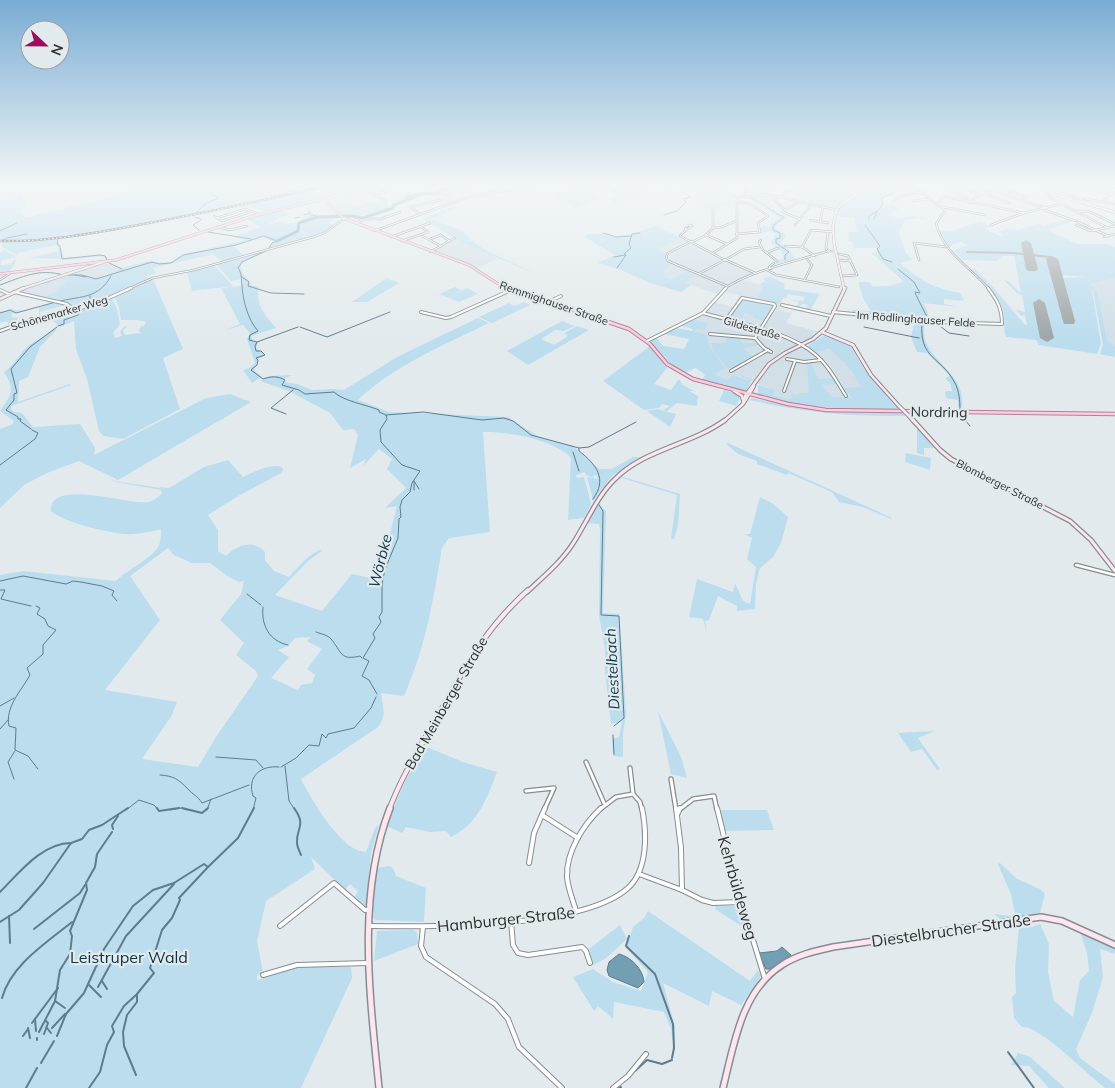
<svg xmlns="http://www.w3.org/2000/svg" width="1115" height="1088" font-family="Mulish,sans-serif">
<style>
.built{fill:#d2dfe7}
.green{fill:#bcddee;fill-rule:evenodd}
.water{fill:#729fb4;stroke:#5d7d8c}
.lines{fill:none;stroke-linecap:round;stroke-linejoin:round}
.stream-far1{stroke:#5d7d8c;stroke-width:1}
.stream{stroke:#5d7d8c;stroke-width:2}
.river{stroke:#729fb4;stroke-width:3}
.taxiway{fill:#a1a6a8;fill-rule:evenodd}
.runway{fill:#a1a6a8;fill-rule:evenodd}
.street-far4-casing{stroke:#878d90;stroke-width:2.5}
.street-far3-casing{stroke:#878d90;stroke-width:4}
.street-far2-casing{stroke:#878d90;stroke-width:5}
.street-far1-casing{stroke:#878d90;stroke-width:5.5}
.street-casing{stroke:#878d90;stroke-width:6}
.secondary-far4-casing{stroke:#878d90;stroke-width:3}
.secondary-far3-casing{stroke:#878d90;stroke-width:4.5}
.secondary-far2-casing{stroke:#878d90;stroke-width:5.5}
.secondary-far1-casing{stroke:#878d90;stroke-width:6}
.secondary-casing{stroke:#878d90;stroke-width:8}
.primary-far1-casing{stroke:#b28093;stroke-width:3}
.primary-casing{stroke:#b28093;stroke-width:4.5}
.street-far4{stroke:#fff;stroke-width:1}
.street-far3{stroke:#fff;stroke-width:2}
.street-far2{stroke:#fff;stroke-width:2.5}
.street-far1{stroke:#fff;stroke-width:3}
.street{stroke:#fff;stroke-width:4}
.secondary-far4{stroke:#fee6ee;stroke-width:2}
.secondary-far3{stroke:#fee6ee;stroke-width:2.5}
.secondary-far2{stroke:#fee6ee;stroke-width:3}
.secondary-far1{stroke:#fee6ee;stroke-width:4}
.secondary{stroke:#fee6ee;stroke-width:5}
.primary-far1{stroke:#fccdde;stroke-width:2}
.primary{stroke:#fccdde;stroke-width:2.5}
.rail-casing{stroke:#5f6364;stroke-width:2.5}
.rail{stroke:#e3eaed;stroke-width:1;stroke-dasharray:2;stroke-linecap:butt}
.secondary-bridge-casing{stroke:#878d90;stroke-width:4.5;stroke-linecap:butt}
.secondary-bridge{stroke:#fee6ee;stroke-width:2.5}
.labels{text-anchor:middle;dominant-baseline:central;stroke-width:4.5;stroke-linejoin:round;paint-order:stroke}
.far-street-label{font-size:11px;fill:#2c2f30;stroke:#e3eaed}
.street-label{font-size:14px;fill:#2c2f30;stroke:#e3eaed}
.water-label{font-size:15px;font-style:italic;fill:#12394a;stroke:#e3eaed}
.near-street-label{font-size:16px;fill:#2c2f30;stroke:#e3eaed}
.near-park-label{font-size:16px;fill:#0a3344;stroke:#e3eaed}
</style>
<rect width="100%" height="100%" fill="#e3eaed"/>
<g class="built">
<polygon points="688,186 712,190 719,188 735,196 738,203 737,207 720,206 720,210 710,210 685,193 684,191"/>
<polygon points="335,197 340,200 348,198 355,205 350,207 360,214 340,216 327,200"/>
<polygon points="681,238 690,241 672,251 694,242 726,260 758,274 742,280 763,285 757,299 782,304 779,310 792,313 786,323 819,332 802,344 815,352 829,349 846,364 845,365 851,370 862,387 846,393 852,398 790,399 773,395 774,390 735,375 727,380 715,374 724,368 710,347 706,334 694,333 695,329 707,323 695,319 706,312 713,302 734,307 739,295 720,291 717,294 683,282 696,275 687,271 672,279 664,277 664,273 670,264 667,257 671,252 665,253 655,250"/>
<polygon points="455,239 460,241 497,258 477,269 433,252"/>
<polygon points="107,263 122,269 96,278 76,273"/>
<polygon points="1115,278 1115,347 1107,340 1098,292 1090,284"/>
<polygon points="60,279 69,281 61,291 47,297 16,292 41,284 47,285"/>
</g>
<g class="green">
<polygon points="10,185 13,185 25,200 28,200 21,210 25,218 122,194 122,190 137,185 276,185 263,189 279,185 325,185 314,189 333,185 312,190 309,188 301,188 306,188 318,199 266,211 249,206 238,207 304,191 200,214 60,238 68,238 58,240 64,258 101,255 106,256 107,260 105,256 72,259 29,258 59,251 56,245 17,253 18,256 1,246 4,242 58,239 6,241 7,239 0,241 0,200 20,197"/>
<path d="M461,185H541L521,189L518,186L471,190L448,196L454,201L447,203L440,199L444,198L439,194L434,196L431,192C440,191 449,186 461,185Z"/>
<path d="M567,185H642L619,193C627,191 645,185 652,185L647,186L654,191L621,198L623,200L614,203L608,199L618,196L600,190L598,196L603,198L575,208L555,194L558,193L554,188L564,190L568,187Z"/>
<polygon points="748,185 786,185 767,194 742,196 744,193 743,190 745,189 742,186"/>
<path d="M803,185H860L872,188L877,185H911L915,188L897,192L890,198L885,197L881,201L900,208L887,215L901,219C912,213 922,217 933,221L920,218L905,220L899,233L906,253L912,260L900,263C919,280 935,289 960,293L964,301L944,299V304L960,307L923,303L927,310L929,318L926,319L853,313L852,310L871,311L864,300L858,282H869L872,286C882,287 895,286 903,281L872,253H878L876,248H854L852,242L848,241L849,232H857L854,218L837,216L838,210L855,212L810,205V201L798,198Z"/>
<polygon points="404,190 408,190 413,194 429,193 424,197 418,197 424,194 408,197 400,201 401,203 393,207 389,207 385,210 358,216 340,216 359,214 350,207 357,205 359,206 380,200 391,205 402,198 398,195 408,193"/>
<polygon points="762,195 773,200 768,202 775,207 774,208 776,213 788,217 779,223 775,228 787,235 780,244 788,248 797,261 770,267 783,258 782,252 771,243 775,234 771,231 761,233 760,227 768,226 769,230 770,224 779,218 753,202 752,198 744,197"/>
<polygon points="455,206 457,208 438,216 441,217 430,219 463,231 473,242 489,252 540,276 461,242 422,219"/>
<path d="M281,210L288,214L264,226L282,221L287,224L303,222L301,219L310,214L315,217H339L328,222L335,226L309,238L300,230L301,223L300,224L299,231L307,238L268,248L273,241L262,237L233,246L243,255L224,261L270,249L241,263C239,275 249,276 251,285L259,287C255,305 264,314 276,328L251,336L253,341L258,343L256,348L264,353V356L258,359L254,370L262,377L252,383L243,370L251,367L255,363L247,339L250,333L243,325L225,330L240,324L221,288L241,286V279L231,281L216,264L222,262L213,254L153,268L156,273L146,276L149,279L92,305L79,308L77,304L71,306L45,297L58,291L55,290L68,281L60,279L47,285L41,284L31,286L76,273L91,277H101L128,266L150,261L164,263L174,261L184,254L246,240L233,237L260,227L246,218Z"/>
<path d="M1069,218L1074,221L1048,230L1077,244H1107L1115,247V278L1090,284L1098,292L1107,340L1115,347V357L1100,354L1103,344L1093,291L1085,283L1092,291L1101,344L1097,354L1039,345L1036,340L1007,337C1001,328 1007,320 1003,310C999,294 982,281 971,269H975L993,287L1025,325H1027L1025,315L1021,316L1016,310L1025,312L1022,295L1017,293L1004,280L1008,281L1021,293L1014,256H1002L997,261L963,260L954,250L969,245L959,242L948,247L938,230L950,232L980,221L990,226L985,229L1001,236L1003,234L998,232L1010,228L1018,230L1039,224L1044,226ZM1050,258L1055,259L1060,275L1086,277L1060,278L1071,322L1068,321Z"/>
<path d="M656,226L681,238L656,250L665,253H668L666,260L671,264L664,272L665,277L672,279L687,271L697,275L684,282L691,285L681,292L650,283L621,270L598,263L615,255L585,237L586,235C601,232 604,236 617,236C630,235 644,230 656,226Z"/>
<polygon points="0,247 16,257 1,261 1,266 12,263 16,258 15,264 9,272 0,273 0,253 4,250"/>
<polygon points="214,265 233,286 192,291 187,272"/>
<polygon points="770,276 785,284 784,289 820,294 810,310 806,309 808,305 803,304 799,307 796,307 799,302 790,300 803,301 805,297 788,294 786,298 783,298 780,304 757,299 763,285 760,284 765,281 763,279"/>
<polygon points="387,278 399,283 367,302 352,302"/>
<polygon points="153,279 183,349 163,358 180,409 123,439 104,436 99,431 87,379 76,349 74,321 60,327 51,319 45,317 70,311 69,318 78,315 82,308 112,298 117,309 120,324 113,333 115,338 122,336 120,331 124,327 127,326 123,331 125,335 141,333 139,331 141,326 144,326 146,322 137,320 121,320 119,308 115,297"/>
<polygon points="455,287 461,290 452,295 467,288 478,294 459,302 439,294"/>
<polygon points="743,299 773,304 774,305 764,321 753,318 754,316 745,313 742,318 731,316"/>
<path d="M54,301L66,305L40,312L41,316L39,317V307L11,314L13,318L18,317L16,324L9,327L7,321L0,323V312L12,309C23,314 43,306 54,301Z"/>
<polygon points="524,302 530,305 492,323 479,317 509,303 514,306"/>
<path d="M835,313L914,319L933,322H925C915,358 968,370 962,407L958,408V400L946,398L945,391H952L950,383L945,378L950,376L927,353L917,352L911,337L915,321L834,315Z"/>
<path d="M478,318L489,323C444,345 395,365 358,400L389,412L508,417L539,437L573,446L599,469H612L633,457H641L612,476L593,501L592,500V495L587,477L598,479L596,475L593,476L594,478L586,475L585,472L576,475L577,478L584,477L591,504L584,518L568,520L571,458C555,440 507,431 483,432L490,532L449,538L442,548C433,601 426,646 404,696L381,693C383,708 387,714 378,727L301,779C311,799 335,839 355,849C358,851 363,851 366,852L375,828L379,824L371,853L366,909L354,898L358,891L350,884L345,890L311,857L315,869L266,901L257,941L263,972L257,976V980L296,967H351L352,978L301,1088H0V575L23,571L116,581C126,570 155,557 159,545C161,540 161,533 161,529C149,532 137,535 125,534C109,533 62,522 51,511C49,477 131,506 149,502C154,501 158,496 162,494L161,490L116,482L95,470L77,463L93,469L115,481L166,489L157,487L169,488L204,467L228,460L243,477C255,472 269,463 282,467L283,470L281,473L240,495L208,515L218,530V551L226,556C237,545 253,539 265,552V560L274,571L289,577C297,569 311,550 323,550L308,561L275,595L322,611L352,574L378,580L397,506L385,508L406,488L387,469L392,459L379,449L363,466L366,459L350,468L358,435L354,429L343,430L330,413L289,391L260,381L270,376L292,375L284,379V382L297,384L312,390L333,389L344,390L397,357ZM168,548L174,555L192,563H210L227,576L239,582L244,581L241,594L220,620L244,643L236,655L256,671L258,676L216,737L198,767L142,759L172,715L177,702L105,690L160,620L130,576ZM311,637L307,641L322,649L307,669L315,675L312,683L301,685L298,690L271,678L289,657L278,650L288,646L295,638Z"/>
<polygon points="695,319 707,323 706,330 696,329 694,332 706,334 710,347 725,368 715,374 727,380 734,375 750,381 737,373 752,380 746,391 702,380 705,375 696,368 684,373 670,363 651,342 656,337 663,346 684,349 689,339 664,334 676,328 692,331 693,329 682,326"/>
<polygon points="562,321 575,326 563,331 555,330 541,339 554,345 568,336 564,333 577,326 589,330 528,365 507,351"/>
<path d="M53,329H57L40,347L28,377L19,381L18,402L70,384L71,385L11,406V409L14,412L22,413L33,427L80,424L95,448L94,455L206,398L230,394L251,402L118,480L79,461L47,473L24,485L0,508V429L13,424L14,421L0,411C11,395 16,390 4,372C14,365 18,356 26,348C34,340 45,338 53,329Z"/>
<path d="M825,335C857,343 849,348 865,370C872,379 879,387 887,395L886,396L900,409C861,409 791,412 758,394V385L775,390L773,395L790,399L792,394L798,395L799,393H808V390L804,389L809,390L807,363H811L818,379H834L838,384L822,385L831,396L852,398L843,388L861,387L851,370L845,365L846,364L829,349L815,352L807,346Z"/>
<polygon points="726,336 739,338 742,343 757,343 759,345 743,348 754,357 733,368 727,368 715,353 711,343 727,343"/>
<polygon points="650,346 667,368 654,384 671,390 679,379 683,385 694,391 689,391 698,396 697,406 677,403 667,411 663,410 670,406 661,404 661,406 658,408 644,410 603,381"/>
<polygon points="724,390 737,394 740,398 736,406 719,401"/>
<path d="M752,398L826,412L904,413L907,416C850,416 806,413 750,400Z"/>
<polygon points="657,409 676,414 670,427 647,411"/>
<polygon points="917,427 936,448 924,448 924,455 917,453"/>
<polygon points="728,443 892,518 891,519 863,507 839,502 832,492 788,473 787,475 757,464 757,461 738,454 726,444"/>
<polygon points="906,453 931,458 930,470 905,462"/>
<polygon points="620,476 680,494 678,526 674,539 671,539 677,495 619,477"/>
<polygon points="760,497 772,503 788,517 781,543 773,557 760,568 756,583 755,609 737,611 737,606 718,596 709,620 705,621 707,632 703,619 689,617 697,579 733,592 735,583 743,601 750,604 756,567 747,559 752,538 744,534 750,534"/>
<polygon points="598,502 606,512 603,613 619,614 620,623 626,713 623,734 623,757 613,756 612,739 619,737 622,722 611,724 605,672 605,649 599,615 600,530 599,524 588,523"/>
<polygon points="658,711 681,757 687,778 671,774"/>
<polygon points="935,731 918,738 940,769 937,770 922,749 911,752 898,733"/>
<path d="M424,746L463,762L497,772C487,798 478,824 451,837L446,831L430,832L406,827L402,833L386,826L404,784Z"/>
<polygon points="718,810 767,810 774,830 723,831"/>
<polygon points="1000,863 1017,879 1040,889 1045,894 1040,913 1002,920 994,914 1009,916 1015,914 1011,894 998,864"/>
<polygon points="389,866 393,868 396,876 426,888 424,922 375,920 373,917 376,868"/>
<polygon points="716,906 738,906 746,929 715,909"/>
<polygon points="648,911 750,981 758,970 761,976 741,1005 712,991 709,1006 663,983 675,1027 674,1048 671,1029 664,1012 614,1002 613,1019 598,1006 594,1011 573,977 593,969 613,982 641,991 648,972 626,948 633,927 644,918"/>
<path d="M1040,924L1049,944L1048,972L1054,1001L1073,1017L1080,980L1089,971L1087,953L1080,932L1115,947V954L1100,949L1103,977L1092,1013L1076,1049L1080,1058L1115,1084V1088H1106C1088,1076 1039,1024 1022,1027L1014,1018L1012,997L1016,993L1015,969L1019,928L1032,927Z"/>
<polygon points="620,925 627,939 605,959 593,965 589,949"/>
<polygon points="413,930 417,932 418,944 374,961 377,931"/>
<polygon points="1018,1053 1030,1057 1065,1088 1049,1088 1029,1066 1011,1065"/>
</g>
<g class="water">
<polygon points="782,947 791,955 770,969 766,969 759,953 777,951"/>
<path d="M619,954C631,957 643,969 644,982L638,988L609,976L607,970L609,962Z"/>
</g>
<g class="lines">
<g class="stream-far1">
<polyline points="485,185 488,188"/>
<polyline points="606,185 616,192"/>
<polyline points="744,196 746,192 745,187 752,185"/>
<path d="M747,197C756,199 766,207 775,212"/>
<polyline points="684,199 690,197 683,192 688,185"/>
<polyline points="387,209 390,209"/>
<polyline points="678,210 686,202 684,200"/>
<polyline points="776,213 784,217 773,226 773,230 780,233 780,238 776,239 776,243 789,252 785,255 785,260"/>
<polyline points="311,214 318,217"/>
<polyline points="194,215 205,204 218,198 208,192"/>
<polyline points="304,215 310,213 309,211"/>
<polyline points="371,215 375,214"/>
<polyline points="664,215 677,211"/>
<polyline points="195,217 201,219"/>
<polyline points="295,218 300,217"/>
<polyline points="355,218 363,218"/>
<polyline points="874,219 877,211 882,206 882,198 899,190 906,189 908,185"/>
<polyline points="869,220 869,216 877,211"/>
<polyline points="865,225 880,246 877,249 883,259 892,262"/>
<polyline points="199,230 193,225 201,220"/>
<polyline points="0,231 17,223"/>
<polyline points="208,232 251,239"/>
<polyline points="603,233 616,237 631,236"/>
<polyline points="7,238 27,234"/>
<polyline points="58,239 57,244 60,246 62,259 100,255 105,256 107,260"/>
<polyline points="0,241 6,239"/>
<polyline points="269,248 272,243 277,241"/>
<path d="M266,251L242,262L238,268C242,273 241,279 242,286C243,301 248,320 258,331L250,335L249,340L257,342L255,346L256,351H261L265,355L256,358L258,360L257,365L251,370L263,379C271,376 278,376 285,380L282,385L299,390L305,394L334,392C343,401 367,405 379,410V412L386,415L387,419L380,430L381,442L402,465L420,471L412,483L410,492L402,500L400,507L401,517L399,519L398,538L385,569L382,584V612L379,617L381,622L373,634L375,638L363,658L369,661L362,676L369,680L377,694"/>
<polyline points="614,257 625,255"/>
<polyline points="109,263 122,269"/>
<polyline points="617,268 626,255 624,254 631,248 629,244 632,234 640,233"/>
<polyline points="898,269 914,282 920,293 915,292 916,295 928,319"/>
<polyline points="67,275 82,275 96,279 152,262 159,264 171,263 183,255 236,245 264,236 277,241"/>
<polyline points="75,275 86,277"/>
<polyline points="242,277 249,282 248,286 271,293 304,294"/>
<path d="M0,285C22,277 40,268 63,275"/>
<path d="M60,301C83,296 99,298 111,276"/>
<polyline points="83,306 90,302 90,296"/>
<polyline points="0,313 10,310 16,313 56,302"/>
<path d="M922,322C919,360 940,355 955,383C959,391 960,400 960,410"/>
<polyline points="936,323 949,333 969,336"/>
<polyline points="58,326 64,324 64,320 78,315 81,309"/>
<polyline points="300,327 327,337 390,312"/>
<polyline points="864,327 919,338"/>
<polyline points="257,342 298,327"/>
<polyline points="286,414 271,408 293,390"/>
<polyline points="960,414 970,426"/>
<path d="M386,415L423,412L482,420L504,418L513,421L531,435L579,448V451C596,464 608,479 593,499"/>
<polyline points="31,429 20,421 21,419 18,419 18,417 6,410 14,400 14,394 17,393 11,369 30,347 57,327"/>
<polyline points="579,448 589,447 636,422"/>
<polyline points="573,452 579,471"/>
<polyline points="0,465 35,439 38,433 32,430"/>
<polyline points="414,481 419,489"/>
<polyline points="414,482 414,490"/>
<polyline points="599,505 603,511 601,615 619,616 624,718 614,726"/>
<polyline points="0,581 23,576 66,584 73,581 81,582 102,586 114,591 112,595 117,601"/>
<polyline points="0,590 5,590 1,599 31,606"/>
<polyline points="247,594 261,605"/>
<path d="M36,606L40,608L37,614L45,619L48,626L56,630L43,645V654L27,668L30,675C21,691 5,707 9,726L16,728L15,750L28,756L38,769"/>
<path d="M263,607C261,625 269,641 288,645"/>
<path d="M316,632C321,634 328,635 331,639C342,652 340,661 360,656L362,658"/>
<polyline points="0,706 14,698"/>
<polyline points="0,729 8,720"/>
<polyline points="613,735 614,754"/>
<polyline points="216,757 256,760 263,768"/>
<polyline points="285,766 289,801 295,810"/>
<polyline points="281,767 296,758 309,745 319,746 322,734 326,738 328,734 354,728 371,708 376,697"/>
<path d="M160,775C174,776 178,779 188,789C193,795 198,796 202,803L249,785"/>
<polyline points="14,779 8,762 15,751"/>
<polyline points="126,810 139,800 154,805 158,810"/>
<polyline points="170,810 181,808 187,810"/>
<polyline points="207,810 211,799"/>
<path d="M253,810L256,798L253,796C247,777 260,765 279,767"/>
</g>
<g class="stream">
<polyline points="157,808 159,811 179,808"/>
<polyline points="182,808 202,813 208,808"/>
<path d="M294,808C307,826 296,827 297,843C297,847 300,852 301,855"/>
<polyline points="113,829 112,825 118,816"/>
<path d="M0,892C19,873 42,843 71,843"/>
<polyline points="9,916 10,943"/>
<polyline points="0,922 19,910 43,883 71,843 82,839 89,830 102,825 128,808"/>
<polyline points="34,929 80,893 85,885"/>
<polyline points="629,936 626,946 655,974 673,1024 674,1048 672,1058"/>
<polyline points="102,981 107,989"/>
<polyline points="89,985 101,997"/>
<polyline points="98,987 126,936 174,884"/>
<path d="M2,998C11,965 46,943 72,922"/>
<polyline points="55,1001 65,1008"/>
<polyline points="35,1019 36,1031"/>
<polyline points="32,1023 58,988"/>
<polyline points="28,1028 30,1038"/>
<polyline points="47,1028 51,1033"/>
<polyline points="52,1028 65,1014"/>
<polyline points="39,1032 55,1001 60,970 70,954 72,936 70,931 87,890 86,883 95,867 97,854 112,832"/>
<polyline points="44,1034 48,1023 46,1021"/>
<polyline points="23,1036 28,1029"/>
<polyline points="57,1036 66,1014 84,993 104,949 133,906 153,890 174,883 204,864 208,867 238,838 254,808"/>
<polyline points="37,1038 37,1040"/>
<polyline points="1008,1052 1034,1088"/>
<polyline points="41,1063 54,1041"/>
<polyline points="635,1071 647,1060 662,1064 672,1060"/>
<polyline points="136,1075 124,1046 123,1032 127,1015 137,1002 137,994 154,973 150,968 162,930 172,918 180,900 179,898 208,867"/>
<polyline points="26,1088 37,1068"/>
<polyline points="89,1088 100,1072 107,1045 114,1032 112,1026 124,1006 136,995"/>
<polyline points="619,1088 621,1087"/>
</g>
<g class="river">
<polyline points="576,185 607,185"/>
<polyline points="695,185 708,188 730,185"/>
<polyline points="407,197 417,194 440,193 440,190 466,185"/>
<polyline points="277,241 298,231 299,223 317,217 352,216 363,218 393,208 394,205 422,194"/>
</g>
<polygon class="taxiway" points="966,251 1014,252 1051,256 1054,259 1052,260 1049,258 1014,254 968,253 966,253"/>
<g class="runway">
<polygon points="1026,240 1031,243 1038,269 1036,271 1028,271 1026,269 1021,243"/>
<polygon points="1052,256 1058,259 1075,321 1074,324 1064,324 1063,321 1046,259"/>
<polygon points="1039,299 1045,303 1054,338 1047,342 1040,338 1033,303"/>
</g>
<defs>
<g id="street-far4">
<polyline points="335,185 332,186 345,193"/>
<polyline points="424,185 430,192"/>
<polyline points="660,185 668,189"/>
<polyline points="720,185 726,192 737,197 771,195 836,210"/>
<polyline points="800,185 774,200 785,210 783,212 800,219"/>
<polyline points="862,185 870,187"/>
<path d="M911,185L945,210L936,224C944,253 970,267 989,289"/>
<polyline points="938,185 948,189"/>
<polyline points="973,185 990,192"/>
<polyline points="1047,185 1091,204"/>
<polyline points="1062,185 1113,194"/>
<polyline points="1089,185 1098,190"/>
<polyline points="1104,185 1115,187"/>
<polyline points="996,187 1027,197 1023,199"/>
<polyline points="364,189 386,201"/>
<polyline points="311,190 332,186"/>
<polyline points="338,190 361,185"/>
<polyline points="947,190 968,198"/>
<polyline points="993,190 1045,208"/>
<polyline points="1049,192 1047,193 1052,199 1108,228"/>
<polyline points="1074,193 1075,189"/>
<polyline points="987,194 1009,203"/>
<polyline points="375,195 384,192"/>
<polyline points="943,196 1024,213"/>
<polyline points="1085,199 1115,204"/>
<polyline points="1103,200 1115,192"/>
<polyline points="893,201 901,196 920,192"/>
<polyline points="913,201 929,199"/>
<polyline points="970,203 974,198 992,190"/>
<polyline points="938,204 945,193 954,185 980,195"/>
<polyline points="943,207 985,215"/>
<polyline points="785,210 797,203"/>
<polyline points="1044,210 1076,221"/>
<polyline points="1076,212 1088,211 1115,224"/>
<polyline points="420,214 410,207 440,200"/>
<polyline points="214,216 222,221 250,212"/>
<polyline points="217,218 245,209 258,214"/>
<polyline points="810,220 828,223"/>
<polyline points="820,222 823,207"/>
<polyline points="1078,222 1108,236"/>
<polyline points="355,223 366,219 381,219 400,212"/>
<polygon points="689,225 692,226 686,230 685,228"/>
<polyline points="795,225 810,206"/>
<polyline points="991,225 1024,213 1060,204"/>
<polyline points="1076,225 1091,231 1115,226"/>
<polyline points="218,227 230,230 247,226"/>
<polyline points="713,228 722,227 736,221"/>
<polyline points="686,230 680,236 721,258 755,273"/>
<polyline points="374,231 466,198 495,192 540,187 542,185"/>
<polyline points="828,231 826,249 828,251"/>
<polyline points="736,234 760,232 758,223 768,216 751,204 739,202"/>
<polyline points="706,235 727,244"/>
<polyline points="422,236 441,246 430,252"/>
<polyline points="391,237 430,223"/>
<polyline points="1104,237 1115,234"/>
<polyline points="430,239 441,235 449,241 441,246"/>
<polyline points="761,240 759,242 763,250 777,261"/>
<polyline points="402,241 428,232 421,227"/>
<polyline points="449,241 455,238"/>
<polyline points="692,241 668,253 666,257 668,261 727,286"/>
<polyline points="692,242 706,235 713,228 713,210"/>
<polyline points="785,246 802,247 815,256"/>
<polyline points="802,247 811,230 833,232"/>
<polyline points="713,253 737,238 737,197"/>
<polyline points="766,253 778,248"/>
<polyline points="839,254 848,256 857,275 843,276"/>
<polyline points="725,260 744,249 760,247"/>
<polyline points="839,260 850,261"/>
<polyline points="919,260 914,243 946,247"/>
<polyline points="771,269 769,267 774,263"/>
<polyline points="767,270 776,275 839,287"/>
<polyline points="698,274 725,260"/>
<polyline points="0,280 9,274"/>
<polyline points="804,281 812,265 807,259"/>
<polyline points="128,289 153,278 194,270 313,237 324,233 344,219"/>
<path d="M724,289C749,271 797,261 828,251H836"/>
</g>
<g id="street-far3">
<polyline points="0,290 9,294"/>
<polyline points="14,292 67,304 73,309"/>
<polyline points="548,302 561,296"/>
<polyline points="782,305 831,316"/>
<polyline points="421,312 446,318 451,317 511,290"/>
<path d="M833,312L938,322L1002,324C1002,308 997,300 988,288"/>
<path d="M703,313C737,323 789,331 816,355C829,366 837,382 846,396"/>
<polyline points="726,320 742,298 774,304 775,306 755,338 764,348 771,352"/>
<polyline points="0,331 27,321 93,305 131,288"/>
<polyline points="710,334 755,338"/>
<polyline points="647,341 703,313 726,288"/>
<polyline points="787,359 804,362 821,360"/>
<polyline points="731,371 768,350"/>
<polyline points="784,391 795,361"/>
</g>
<polyline id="street-far2" points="1076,565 1115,575"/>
<g id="street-far1">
<polyline points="586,762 604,803"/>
<polyline points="630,768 633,794 640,802 642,810"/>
<polyline points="671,779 676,810"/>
<polyline points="526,791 554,788 544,810"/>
<polyline points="599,810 616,797 633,794"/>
<polyline points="679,810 693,799 714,796 717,810"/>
</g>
<g id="street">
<polyline points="676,808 681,848 682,890"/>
<polyline points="717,808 734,878 765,979"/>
<polyline points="542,815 578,838"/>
<polyline points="677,815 680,808"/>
<polyline points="529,863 534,833 545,808"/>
<polyline points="639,874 682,890 702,900 713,903 741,902"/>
<path d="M576,911C573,900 568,889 567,877C566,852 583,825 601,808"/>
<polyline points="511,921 513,945 518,953 528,955 582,947 586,951 590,963"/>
<polyline points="280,926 334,883 365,910 369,910"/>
<path d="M370,926C431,927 582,929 628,888C648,870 647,833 642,808"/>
<polyline points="423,927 421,946 426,957 495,1004 508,1019 519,1047 562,1088"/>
<polyline points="263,975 297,965 368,963"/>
<polyline points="613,1088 628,1076 646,1054"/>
</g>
<g id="secondary-far4">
<polyline points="278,185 252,194 260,195 306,188 323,199 362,189 400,185"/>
<polyline points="1039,185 1053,194 1115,212"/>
<polyline points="21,289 104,262"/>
<polyline points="844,289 834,243 833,226 836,211 842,203 875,185"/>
</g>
<g id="secondary-far3">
<polyline points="0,299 24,288"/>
<polyline points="822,332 853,345 871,375 898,405"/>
<polyline points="734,391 742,396 743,400"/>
<polyline points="743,403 745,396 769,364 785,353 813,339 826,328 845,288"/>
<polyline points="909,416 914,422"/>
<polyline points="723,422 743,404 754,386"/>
</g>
<g id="secondary-far2">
<polyline points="913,420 940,450 951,459 1070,521 1091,540 1115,571"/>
<path d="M527,592C543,577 560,563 572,545C586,524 596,498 614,480C644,449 691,445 725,420"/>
</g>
<path id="secondary-far1" d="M389,810C401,778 418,750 435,721C465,668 482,632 528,590"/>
<g id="secondary">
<path d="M379,1088C370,997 356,896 390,808"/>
<path d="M723,1088C734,1045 741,991 782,965C797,955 815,951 833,947L1041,917L1062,921L1115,945"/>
</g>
<polyline id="primary-far1" points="0,274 116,260 250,217 323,199 343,218 469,265 500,285 512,289"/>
<polyline id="primary" points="508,288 629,329 650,344 667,364 693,379 788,404 826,410 1115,414"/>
</defs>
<use href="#street-far4" class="street-far4-casing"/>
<use href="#street-far3" class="street-far3-casing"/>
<use href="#street-far2" class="street-far2-casing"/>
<use href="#street-far1" class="street-far1-casing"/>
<use href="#street" class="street-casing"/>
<use href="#secondary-far4" class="secondary-far4-casing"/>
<use href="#secondary-far3" class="secondary-far3-casing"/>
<use href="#secondary-far2" class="secondary-far2-casing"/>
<use href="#secondary-far1" class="secondary-far1-casing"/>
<use href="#secondary" class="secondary-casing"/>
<use href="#primary-far1" class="primary-far1-casing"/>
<use href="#primary" class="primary-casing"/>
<use href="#street-far4" class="street-far4"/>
<use href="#street-far3" class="street-far3"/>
<use href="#street-far2" class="street-far2"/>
<use href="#street-far1" class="street-far1"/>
<use href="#street" class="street"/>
<use href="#secondary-far4" class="secondary-far4"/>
<use href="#secondary-far3" class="secondary-far3"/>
<use href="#secondary-far2" class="secondary-far2"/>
<use href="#secondary-far1" class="secondary-far1"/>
<use href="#secondary" class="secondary"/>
<use href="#primary-far1" class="primary-far1"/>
<use href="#primary" class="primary"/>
<defs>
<path id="rail" d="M0,241C45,242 89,234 133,226C198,214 263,201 328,185"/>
</defs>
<use href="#rail" class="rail-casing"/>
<use href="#rail" class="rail"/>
<defs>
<polyline id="secondary-bridge" points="898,405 909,416"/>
</defs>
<use href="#secondary-bridge" class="secondary-bridge-casing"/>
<use href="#secondary-bridge" class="secondary-bridge"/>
</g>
<linearGradient id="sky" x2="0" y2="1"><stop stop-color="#79acd3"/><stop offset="0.55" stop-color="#f2f6f7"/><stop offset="1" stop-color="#f2f6f7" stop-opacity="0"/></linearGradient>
<rect width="1115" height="337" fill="url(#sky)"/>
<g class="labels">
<g class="far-street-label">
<text transform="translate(554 303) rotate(19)">Remmighauser Straße</text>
<text transform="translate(59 313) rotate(-16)">Schönemarker Weg</text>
<text transform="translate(916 319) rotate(4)">Im Rödlinghauser Felde</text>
<text transform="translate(752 328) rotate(16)">Gildestraße</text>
<text transform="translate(1000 484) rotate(27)">Blomberger Straße</text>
</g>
<g class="street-label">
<text transform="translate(939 412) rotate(1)">Nordring</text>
<text transform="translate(446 703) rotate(-60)">Bad Meinberger Straße</text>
</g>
<g class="water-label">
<text transform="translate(380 561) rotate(-76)">Wörbke</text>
<text transform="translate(612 669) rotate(-93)">Diestelbach</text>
</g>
<g class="near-street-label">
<text transform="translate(738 888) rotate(74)">Kehrbüldeweg</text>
<text transform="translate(506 919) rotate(-6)">Hamburger Straße</text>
<text transform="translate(951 930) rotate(-8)">Diestelbrucher Straße</text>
</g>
<g class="near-park-label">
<text x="129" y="957">Leistruper Wald</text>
</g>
</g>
<g transform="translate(45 45) rotate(112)"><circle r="24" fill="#e3eaed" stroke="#9a9fa1"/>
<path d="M0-4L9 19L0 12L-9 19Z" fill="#9c0d5b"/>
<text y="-8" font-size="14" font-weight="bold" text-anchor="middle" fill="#2c2f30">N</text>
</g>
</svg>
